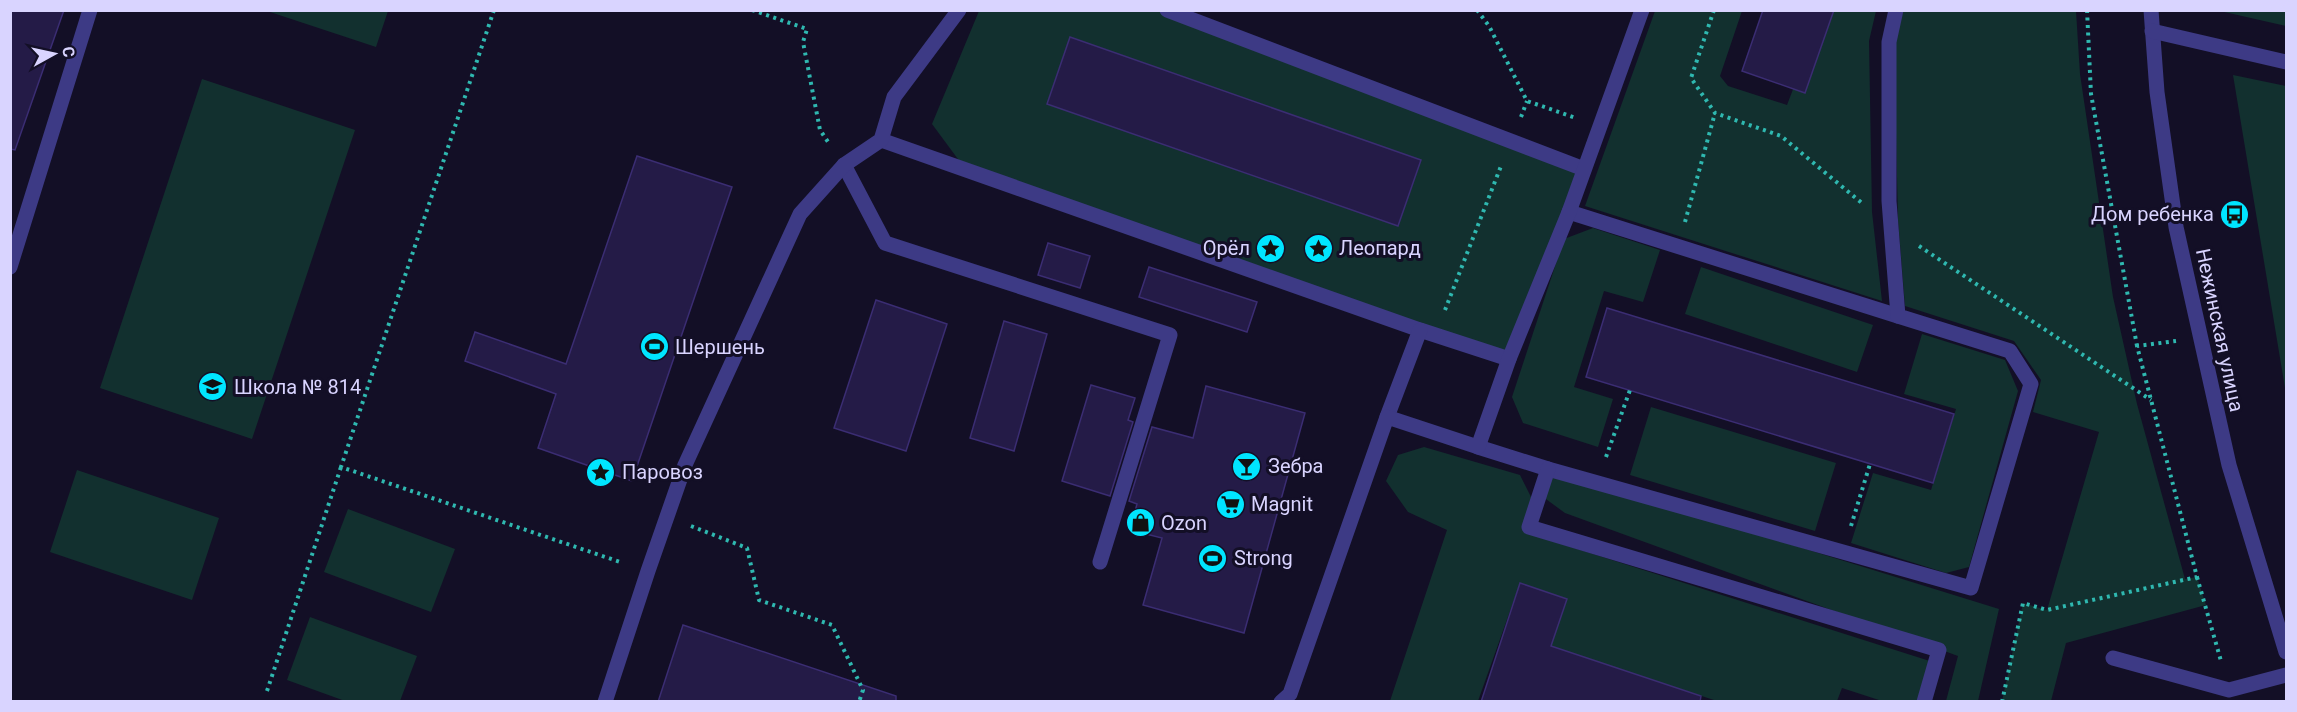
<svg xmlns="http://www.w3.org/2000/svg" width="2297" height="712" font-family="Roboto,sans-serif">
<style>
.green{fill:#12302f}
.building{fill:#241b47;stroke:#3b2d73;stroke-width:1.5}
.lines{fill:none;stroke-linecap:round;stroke-linejoin:round}
.path{stroke:#2fb8b0;stroke-width:4;stroke-dasharray:3 4.5;stroke-linecap:butt}
.minor{stroke:#3d3a85;stroke-width:15}
.labels{text-anchor:middle;dominant-baseline:central;stroke-width:6;stroke-linejoin:round;paint-order:stroke}
.poi-label{font-size:20px;fill:#d9d4ff;stroke:#130f26;text-anchor:start}
.street-label{font-size:20px;fill:#d9d4ff;stroke:#130f26}
</style>
<rect width="100%" height="100%" fill="#130f26"/>
<g class="green">
<polygon points="267,11 388,11 376,47"/>
<polygon points="979,11 1167,11 1584,169 1509,359 966,170 932,124"/>
<polygon points="1655,11 1742,11 1720,76 1728,86 1787,105 1823,11 1876,11 1869,41 1872,212 1882,301 1585,206"/>
<polygon points="1903,11 2076,11 2080,74 2113,297 2137,404 2185,579 2197,577 2206,605 2066,643 2051,701 2002,701 2023,603 2047,610 2099,432 2033,412 2041,380 2014,341 1905,306 1898,220 1894,46"/>
<polygon points="2220,11 2286,11 2286,26"/>
<polygon points="2233,75 2286,86 2286,394"/>
<polygon points="202,79 355,130 252,439 100,388"/>
<polygon points="1593,228 1660,250 1643,302 1604,291 1574,387 1613,399 1598,447 1523,423 1512,397 1564,239"/>
<polygon points="1701,267 1873,325 1857,372 1685,314"/>
<polygon points="1922,334 2005,360 2018,391 1969,567 1946,573 1851,543 1873,473 1931,490 1956,409 1904,394"/>
<polygon points="1651,407 1836,463 1815,531 1630,475"/>
<polygon points="1424,447 1520,475 1532,499 1524,532 1936,663 1924,701 1882,701 1842,688 1837,701 1717,701 1582,657 1542,674 1566,599 1520,583 1478,701 1390,701 1447,530 1408,512 1386,481 1398,455"/>
<polygon points="1548,469 1999,609 1978,701 1946,701 1958,656 1565,513 1539,494"/>
<polygon points="77,470 219,518 192,600 50,552"/>
<polygon points="348,509 455,549 431,612 324,572"/>
<polygon points="310,617 417,656 400,701 345,701 287,680"/>
</g>
<g class="building">
<polygon points="10,10 64,10 15,150 10,149"/>
<polygon points="1763,10 1834,10 1805,93 1742,71"/>
<polygon points="1070,37 1421,160 1398,226 1047,104"/>
<polygon points="637,156 732,187 632,481 538,448 556,394 465,361 475,332 566,364"/>
<polygon points="1048,243 1090,256 1080,288 1038,275"/>
<polygon points="1149,267 1257,302 1247,332 1139,297"/>
<polygon points="876,300 947,324 906,451 834,428"/>
<polygon points="1607,308 1954,414 1933,483 1586,377"/>
<polygon points="1004,321 1047,334 1014,451 970,438"/>
<polygon points="1091,385 1135,398 1128,420 1133,422 1110,496 1062,481"/>
<polygon points="1206,386 1305,413 1244,633 1143,605 1162,538 1130,530 1137,504 1129,501 1152,427 1193,438"/>
<polygon points="1520,583 1567,599 1551,646 1701,696 1700,702 1481,702"/>
<polygon points="683,625 896,696 896,702 658,702"/>
</g>
<g class="lines">
<g class="path">
<polyline points="494,10 341,467 623,563"/>
<polyline points="752,10 807,29 803,42 820,130 830,145"/>
<polyline points="1477,10 1489,26 1527,101 1576,118"/>
<polyline points="1714,10 1691,78 1715,113 1781,136 1863,204"/>
<polyline points="2087,10 2091,94 2137,346"/>
<polyline points="1521,117 1527,101"/>
<polyline points="1685,222 1715,113"/>
<polyline points="1919,246 2151,400"/>
<polyline points="1445,310 1501,166"/>
<polyline points="1606,457 1630,390"/>
<polyline points="691,526 747,548 759,600 832,625 863,690 859,702"/>
<polyline points="1851,526 1870,464"/>
<polyline points="2197,577 2221,661"/>
<polyline points="267,691 341,467"/>
<polyline points="2002,702 2023,603 2047,610 2197,577 2137,346 2176,341"/>
</g>
<g class="minor">
<polyline points="1167,10 1584,169"/>
<polyline points="2151,10 2157,92 2176,227 2229,465 2286,652"/>
<polyline points="2152,31 2286,62"/>
<polyline points="881,140 1420,330 1509,359"/>
<polyline points="844,165 885,243 1170,335 1100,562"/>
<polyline points="1569,212 1898,316"/>
<polyline points="10,267 90,10"/>
<polyline points="1387,417 1420,330"/>
<polyline points="1478,447 1548,469 1971,588 2031,384 2010,351 1898,316 1889,201 1889,42 1896,10"/>
<polyline points="1548,469 1529,527 1939,650 1924,702"/>
<polyline points="2113,658 2229,690 2286,675"/>
<polyline points="605,702 648,571 685,465 800,214 844,165 881,140 894,97 959,10"/>
<polyline points="1281,702 1290,694 1387,417 1478,447 1509,359 1569,212 1642,10"/>
</g>
</g>
<defs>
<symbol id="bus-disc" viewBox="-11 -11 22 22"><circle r="9.5" fill="#00e5ff" stroke="#130f26"/><path d="M-5-6H5V4H4V6H2V4H-2V6H-4V4H-5ZM-3.5-4V0h7V-4ZM-3.5 1.2v1.5H-2V1.2ZM2 1.2v1.5H3.5V1.2Z" fill="#111"/></symbol>
<symbol id="sight-disc" viewBox="-11 -11 22 22"><circle r="9.5" fill="#00e5ff" stroke="#130f26"/><path d="M0-6L1.8-2.2L6-1.7L2.9 1.2L3.7 5.4L0 3.3L-3.7 5.4L-2.9 1.2L-6-1.7L-1.8-2.2Z" fill="#111"/></symbol>
<symbol id="stadium-disc" viewBox="-11 -11 22 22"><circle r="9.5" fill="#00e5ff" stroke="#130f26"/><path d="M0-5a6.5 5 0 1 0 0 10a6.5 5 0 1 0 0-10ZM-3.5-1.8h7v3.6h-7Z" fill="#111"/></symbol>
<symbol id="school-disc" viewBox="-11 -11 22 22"><circle r="9.5" fill="#00e5ff" stroke="#130f26"/><path d="M0-5L7-2L0 1L-7-2ZM-4 1L0 2.5L4 1V4Q0 6-4 4Z" fill="#111"/></symbol>
<symbol id="bar-disc" viewBox="-11 -11 22 22"><circle r="9.5" fill="#00e5ff" stroke="#130f26"/><path d="M-6-5H6L.8 .8V4.5H3.5V6h-7V4.5H-.8V.8Z" fill="#111"/></symbol>
<symbol id="supermarket-disc" viewBox="-11 -11 22 22"><circle r="9.5" fill="#00e5ff" stroke="#130f26"/><path d="M-6-5.5h2.5l.6 2H6L4.5 2H-2.5L-4.4-4H-6ZM-1.5 3.2a1.3 1.3 0 1 0 .1 0ZM3 3.2a1.3 1.3 0 1 0 .1 0Z" fill="#111"/></symbol>
<symbol id="shop-disc" viewBox="-11 -11 22 22"><circle r="9.5" fill="#00e5ff" stroke="#130f26"/><path d="M-5-2.5h2.3a2.7 3.5 0 0 1 5.4 0H5L5.5 6h-11ZM-1.5-2.5h3a1.5 2.3 0 0 0-3 0Z" fill="#111"/></symbol>
</defs>
<g fill-rule="evenodd">
<use href="#bus-disc" x="2218" y="198" width="33" height="33"/>
<use href="#sight-disc" x="1254" y="232" width="33" height="33"/>
<use href="#sight-disc" x="1302" y="232" width="33" height="33"/>
<use href="#stadium-disc" x="638" y="330" width="33" height="33"/>
<use href="#school-disc" x="196" y="370" width="33" height="33"/>
<use href="#bar-disc" x="1230" y="450" width="33" height="33"/>
<use href="#sight-disc" x="584" y="456" width="33" height="33"/>
<use href="#supermarket-disc" x="1214" y="488" width="33" height="33"/>
<use href="#shop-disc" x="1124" y="506" width="33" height="33"/>
<use href="#stadium-disc" x="1196" y="542" width="33" height="33"/>
</g>
<g class="labels">
<g class="poi-label">
<text x="2214" y="214" text-anchor="end">Дом ребенка</text>
<text x="1250" y="248" text-anchor="end">Орёл</text>
<text x="1339" y="248">Леопард</text>
<text x="675" y="347">Шершень</text>
<text x="234" y="387">Школа № 814</text>
<text x="1268" y="466">Зебра</text>
<text x="622" y="472">Паровоз</text>
<text x="1251" y="504">Magnit</text>
<text x="1161" y="523">Ozon</text>
<text x="1234" y="558">Strong</text>
</g>
<g class="street-label">
<text transform="translate(2220 330) rotate(78)">Нежинская улица</text>
</g>
</g>
<rect width="2297" height="712" fill="none" stroke="#d9d4ff" stroke-width="24"/>
<g transform="translate(54 54) rotate(82)" stroke="#130f26" stroke-width="4.5" paint-order="stroke">
<path d="M0-4.5L10 22L0 15L-10 22Z" fill="#d9d4ff"/>
<text y="-9" font-size="16" font-weight="bold" text-anchor="middle" fill="#d9d4ff">С</text>
</g>
</svg>
